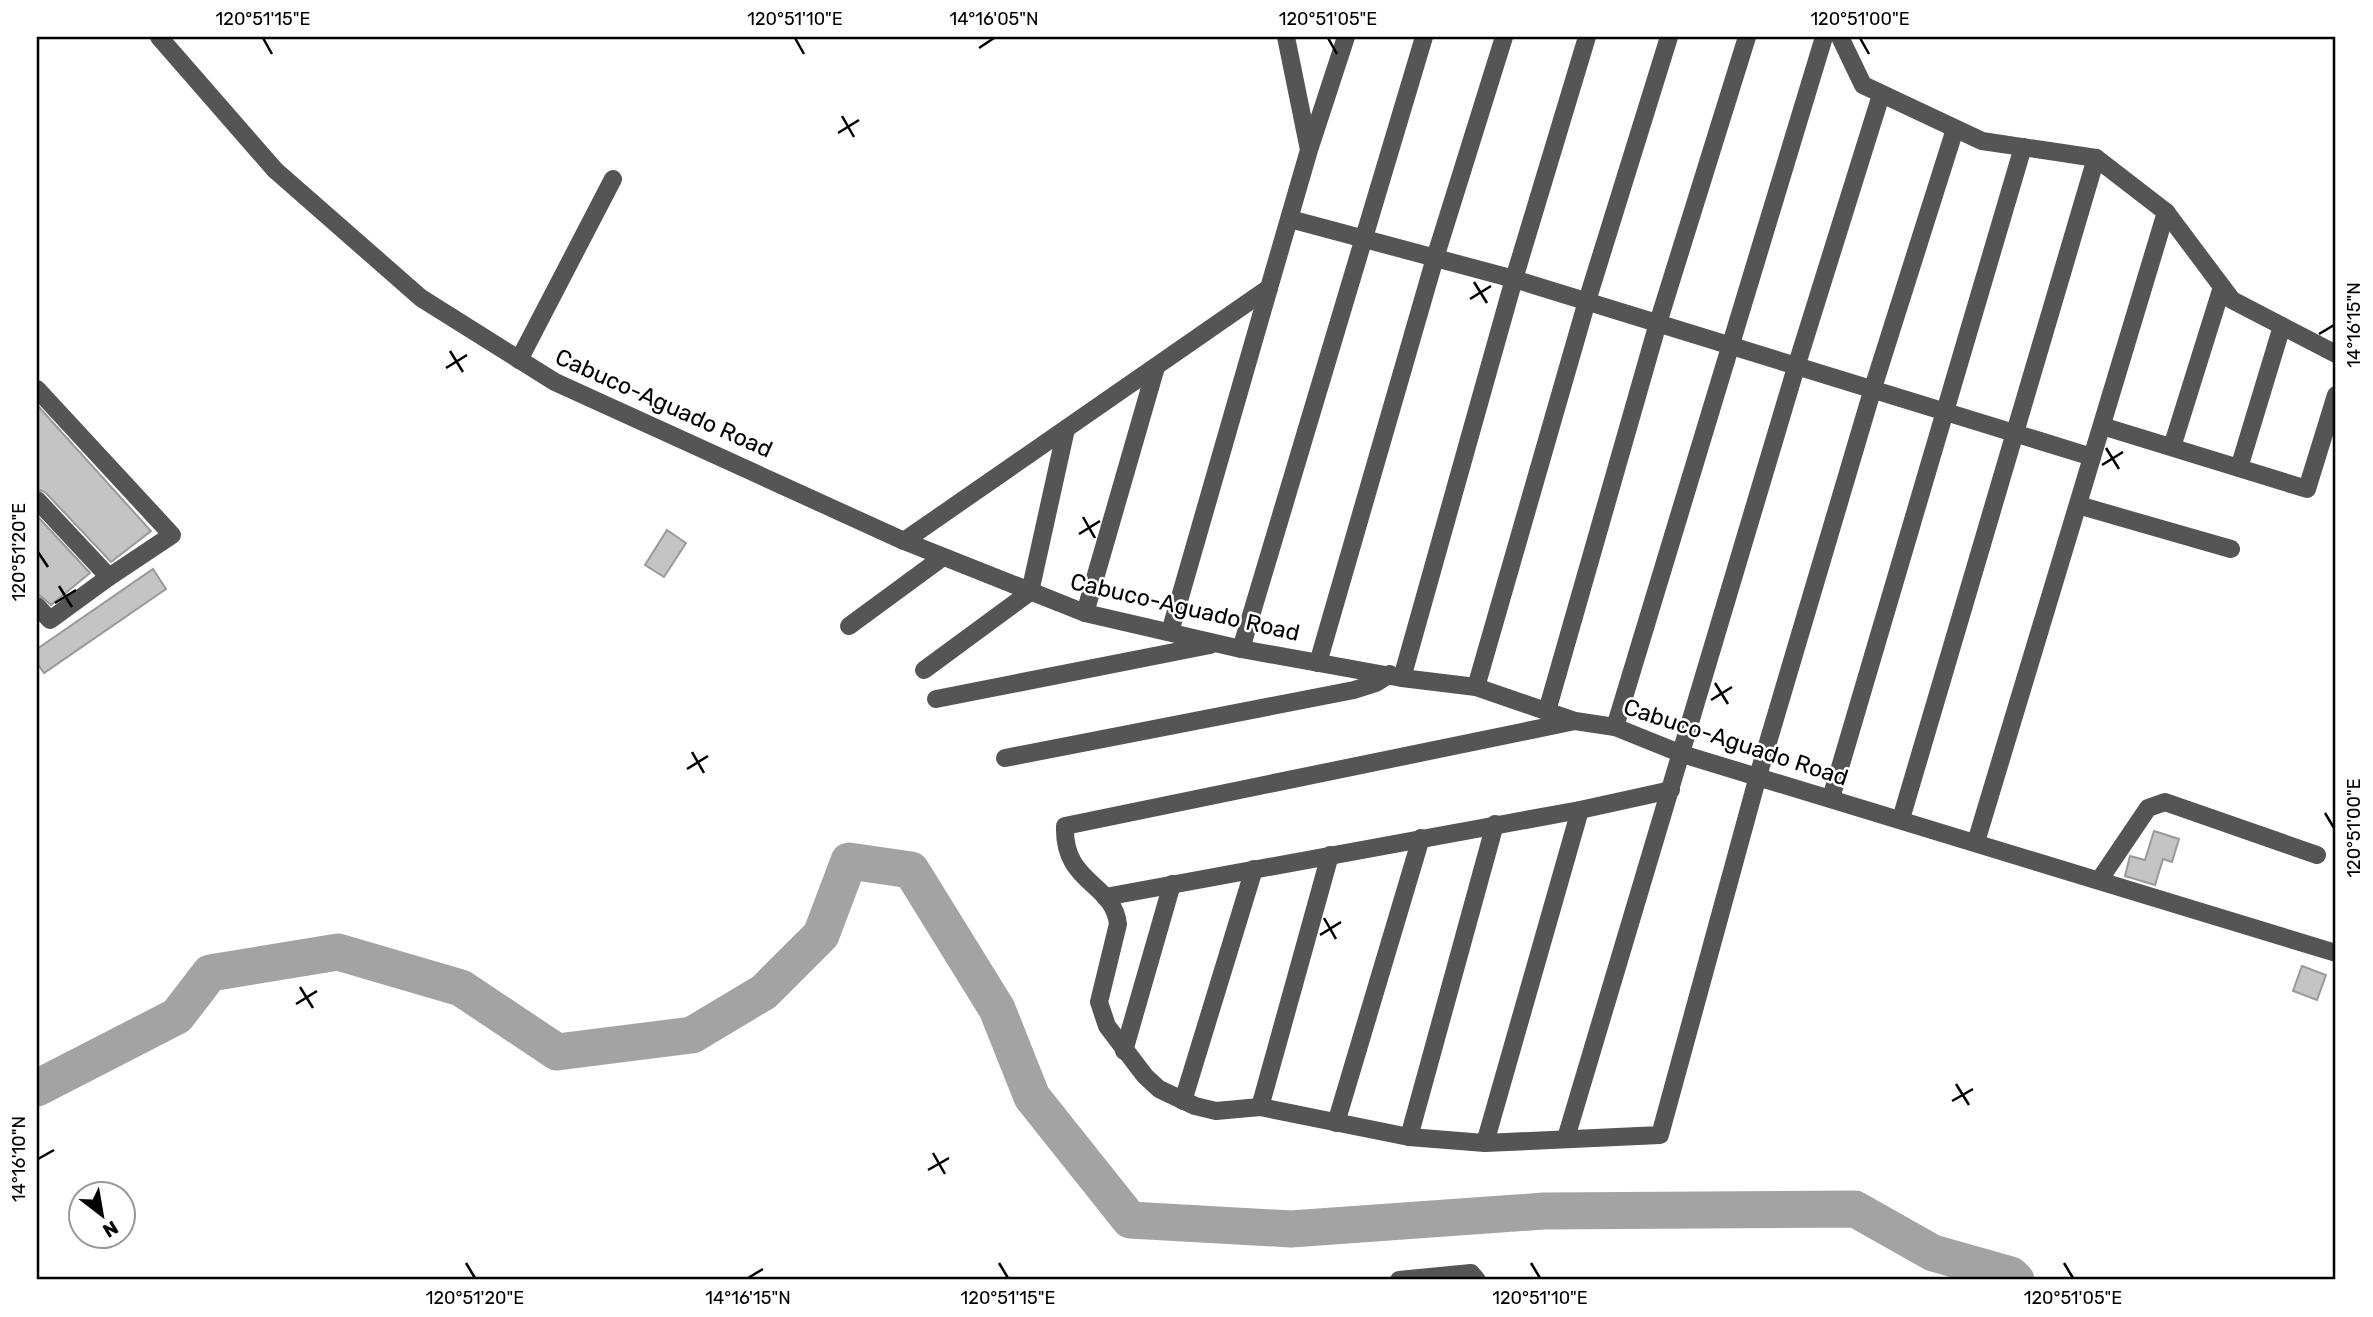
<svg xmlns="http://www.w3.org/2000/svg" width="2373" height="1317" font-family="Rubik,sans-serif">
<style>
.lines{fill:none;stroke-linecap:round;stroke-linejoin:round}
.river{stroke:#a3a3a3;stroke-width:37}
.building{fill:#c4c4c4;stroke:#999;stroke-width:2}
.minor{stroke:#555;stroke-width:18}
.ticks{fill:none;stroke:#000;stroke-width:2.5}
.labels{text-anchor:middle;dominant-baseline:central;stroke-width:5;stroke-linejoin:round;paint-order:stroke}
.street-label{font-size:23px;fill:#000;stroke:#fff}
.neatline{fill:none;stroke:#000;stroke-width:2.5}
.ticks-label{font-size:18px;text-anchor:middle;fill:#000}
</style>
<rect width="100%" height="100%" fill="#fff"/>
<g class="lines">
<polyline class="river" points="37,1088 177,1016 210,973 338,952 461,988 557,1052 692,1035 764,992 821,935 849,861 911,870 997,1009 1032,1097 1130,1220 1291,1229 1544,1211 1855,1209 1933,1253 2011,1275 2016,1280"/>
</g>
<g class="building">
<polygon points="37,405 151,531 111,562 45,492 37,489"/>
<polygon points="37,516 90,573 51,605 37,593"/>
<polygon points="667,530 686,543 664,577 645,565"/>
<polygon points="153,569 166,589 44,673 37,663 37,649"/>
<polygon points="2154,831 2179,839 2172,862 2163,859 2155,885 2125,876 2130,856 2145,860"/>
<polygon points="2302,966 2326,975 2317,1000 2293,991"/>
</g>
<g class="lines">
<g class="minor">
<polyline points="159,37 275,170 421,298 555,382 904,541 1085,613 1241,649 1402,678 1476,687 1575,721 1615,727 1682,754 2336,953"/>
<polyline points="1840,37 1863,85 1982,141 2096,158 2166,212 1976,842"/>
<polyline points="1310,147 1346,37"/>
<polyline points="2166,212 2232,300 2336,354"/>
<polyline points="1290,219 1514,279 2092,457"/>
<polyline points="519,360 613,179"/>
<polyline points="37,389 172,535 109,577 37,500"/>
<polyline points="2102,426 2307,489 2336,395"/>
<polyline points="2172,447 2222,287"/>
<polyline points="2239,468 2282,326"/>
<polyline points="2078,505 2231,549"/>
<polyline points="904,541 1269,288 1309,150 1286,37"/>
<polyline points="37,606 50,620 109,577"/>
<polyline points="1085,613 1156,367"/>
<polyline points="849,626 943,557"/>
<polyline points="1170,632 1269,288"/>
<polyline points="1241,649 1424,37"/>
<polyline points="1318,663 1435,258 1504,37"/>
<polyline points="924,670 1030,592 1066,429"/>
<polyline points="1402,678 1514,279 1587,37"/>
<polyline points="1476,687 1587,301 1669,37"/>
<polyline points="936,699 1210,645"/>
<polyline points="1547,711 1658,323 1747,37"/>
<path d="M1575,721L1065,826C1063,884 1113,882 1118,924L1099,1002L1107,1026L1145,1076L1159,1089L1195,1106L1216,1111L1260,1107L1409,1137L1485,1143L1660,1135L1758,776L1873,388L1955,129"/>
<polyline points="1615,727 1824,37"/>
<polyline points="1005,758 1354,690 1376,683 1390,674"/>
<polyline points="1831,798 2023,147"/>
<polyline points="1901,819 2096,158"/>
<polyline points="2100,879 2148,808 2165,802 2317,855"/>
<polyline points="1105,897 1580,810 1671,790"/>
<polyline points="1124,1051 1172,884"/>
<polyline points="1183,1101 1254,869"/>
<polyline points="1260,1107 1330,855"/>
<polyline points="1336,1123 1421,838"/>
<polyline points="1409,1137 1495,824"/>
<polyline points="1566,1138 1797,364 1881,95"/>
<polyline points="1485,1143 1580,810"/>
<polyline points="1399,1280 1471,1273 1477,1280"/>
</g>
</g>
<path class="ticks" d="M263,38L272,54M795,38L804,54M1328,38L1337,54M1860,38L1869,54M979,48L994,38M842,116L854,137M838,133L859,120M1474,282L1487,303M1470,299L1491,286M2319,334L2334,325M450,351L463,372M446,368L467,355M2106,448L2119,469M2102,465L2123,452M1083,517L1095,538M1079,534L1100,521M38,552L48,567M59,586L72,607M55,603L76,590M1715,683L1728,704M1711,700L1732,687M692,752L704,773M687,769L708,756M2325,813L2334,828M1324,918L1336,939M1320,935L1341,922M300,987L313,1008M296,1004L317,991M1956,1084L1969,1105M1952,1101L1973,1089M933,1153L945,1174M38,1159L54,1150M928,1170L949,1158M466,1263L475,1278M999,1263L1008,1278M1531,1263L1540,1278M2064,1263L2073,1278M748,1278L763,1269"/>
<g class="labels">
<g class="street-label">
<text transform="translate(664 403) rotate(24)">Cabuco-Aguado Road</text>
<text transform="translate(1185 607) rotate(13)">Cabuco-Aguado Road</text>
<text transform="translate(1736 742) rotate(18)">Cabuco-Aguado Road</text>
</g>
</g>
<rect width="2373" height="1317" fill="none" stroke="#ffffff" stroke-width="77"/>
<g transform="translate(102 1215) rotate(149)"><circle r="33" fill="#ffffff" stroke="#999999" stroke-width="2"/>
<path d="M0-5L12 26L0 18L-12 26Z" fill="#000000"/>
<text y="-10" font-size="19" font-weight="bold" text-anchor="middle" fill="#000000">N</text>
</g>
<rect x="38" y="38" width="2296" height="1240" class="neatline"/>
<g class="ticks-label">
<text x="263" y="25">120°51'15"E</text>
<text x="795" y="25">120°51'10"E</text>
<text x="994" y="25">14°16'05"N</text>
<text x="1328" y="25">120°51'05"E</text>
<text x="1860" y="25">120°51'00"E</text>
<text transform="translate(2354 325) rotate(-90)" y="6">14°16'15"N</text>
<text transform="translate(19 552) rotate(-90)" y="6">120°51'20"E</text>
<text transform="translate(2354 828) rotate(-90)" y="6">120°51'00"E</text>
<text transform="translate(19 1159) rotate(-90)" y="6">14°16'10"N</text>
<text x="475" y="1304">120°51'20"E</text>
<text x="748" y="1304">14°16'15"N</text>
<text x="1008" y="1304">120°51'15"E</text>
<text x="1540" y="1304">120°51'10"E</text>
<text x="2073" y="1304">120°51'05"E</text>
</g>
</svg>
